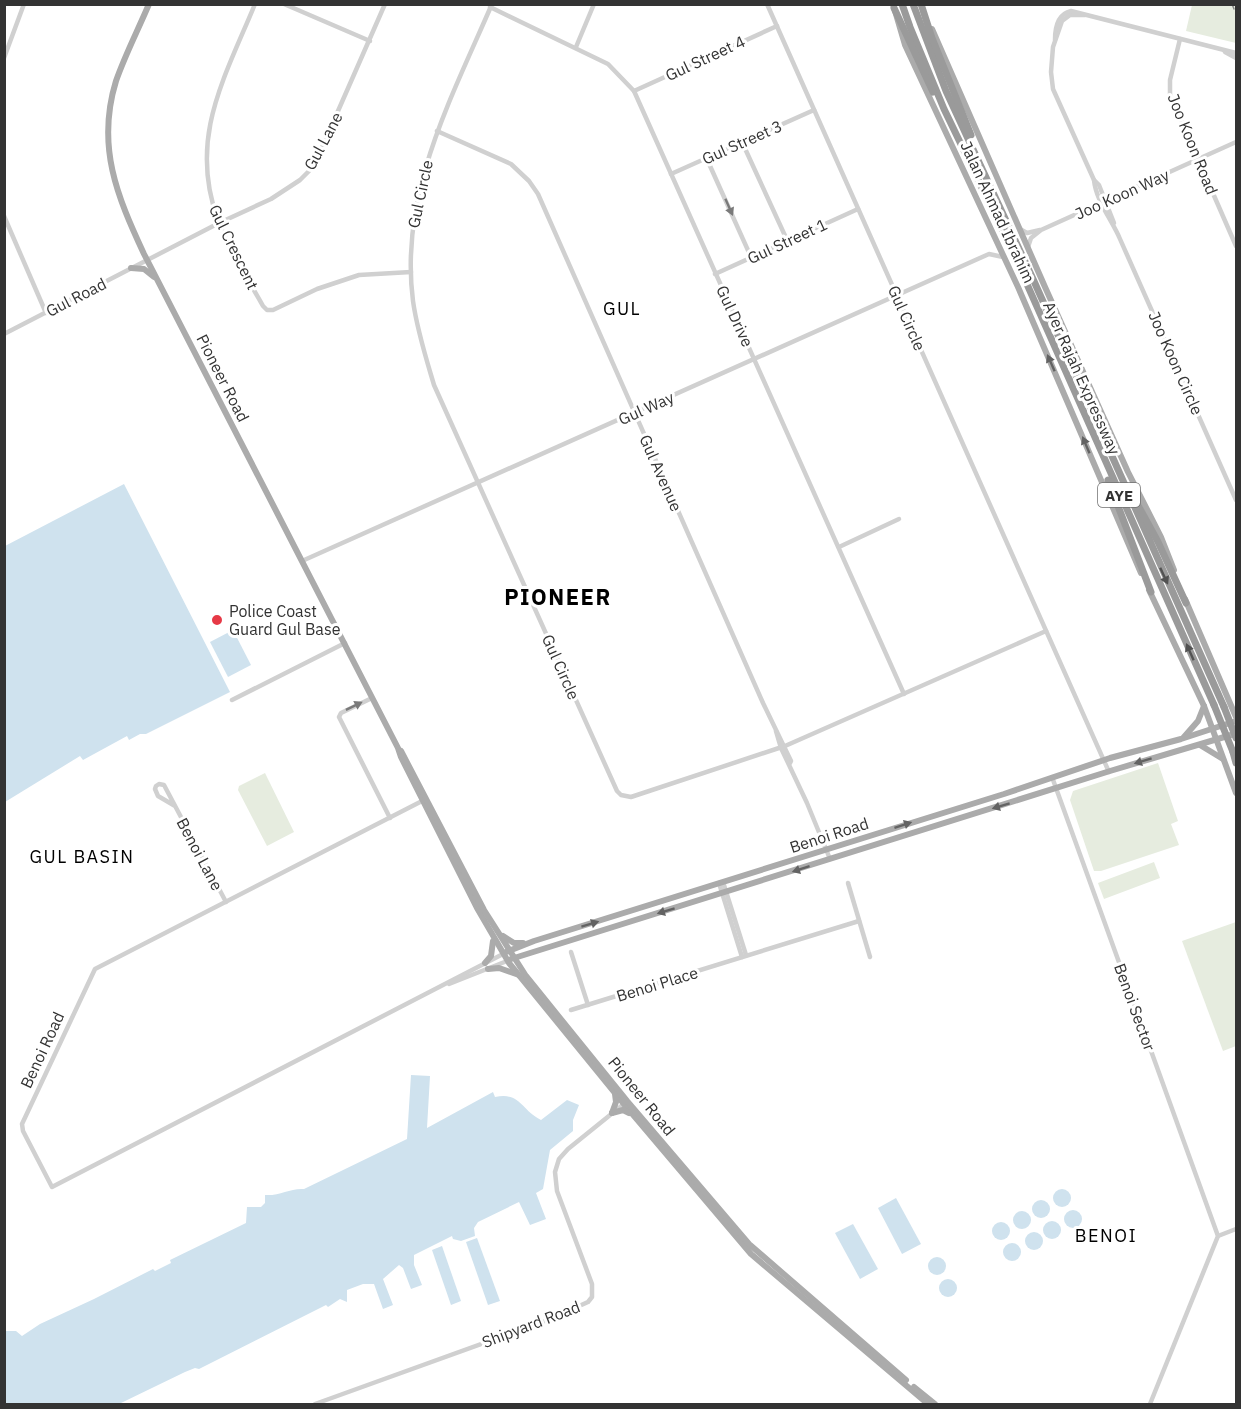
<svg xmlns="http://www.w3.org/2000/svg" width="1241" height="1409" font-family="'IBM Plex Sans',sans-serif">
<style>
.green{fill:#e6ecdf}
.water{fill:#cfe2ee}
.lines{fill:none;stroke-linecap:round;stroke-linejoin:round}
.minor{stroke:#d0d0d0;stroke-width:4.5}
.major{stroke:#ababab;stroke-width:6}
.highway{stroke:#9a9a9a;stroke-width:7}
.rail{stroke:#888;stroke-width:1.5;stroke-dasharray:6 4.5;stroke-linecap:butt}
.highway-bridge{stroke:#9a9a9a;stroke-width:7}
.oneway{fill:#7a7a7a}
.oneway2{fill:#636363}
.oneway3{fill:#525252}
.poi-dot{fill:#e63946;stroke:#fff;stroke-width:2}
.labels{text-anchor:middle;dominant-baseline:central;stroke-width:6;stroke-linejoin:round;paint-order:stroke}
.shield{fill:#fff;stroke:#707070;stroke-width:1.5}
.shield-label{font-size:15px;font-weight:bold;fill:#333}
.street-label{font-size:16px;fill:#333;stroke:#fff}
.poi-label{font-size:16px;fill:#333;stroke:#fff;text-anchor:start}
.neighbourhood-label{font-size:18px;letter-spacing:1.5px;fill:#000;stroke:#fff}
.district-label{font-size:22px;font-weight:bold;letter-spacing:1.5px;fill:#000;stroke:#fff}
</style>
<rect width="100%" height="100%" fill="#fff"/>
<g class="green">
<polygon points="1192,5 1236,5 1236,43 1186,31"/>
<polygon points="1158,763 1178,821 1171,824 1179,845 1101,871 1094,871 1070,800 1073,791"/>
<polygon points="265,773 294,832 267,846 238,790 239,786"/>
<polygon points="1154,862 1160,878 1104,899 1098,883"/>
<polygon points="1236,922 1236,1046 1223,1051 1182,941"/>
</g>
<g class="water">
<polygon points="124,484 230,692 146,734 140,734 129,740 127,736 83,760 80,756 5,802 5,546"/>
<polygon points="233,630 251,665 228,677 210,642"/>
<path d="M411,1075L430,1076L427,1128L493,1092L495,1097C521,1092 520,1109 541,1120L567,1100L579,1105L573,1120V1131L550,1150L543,1189L536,1193L546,1219L530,1225L519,1202L478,1222L474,1228L475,1236L461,1241L453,1239L452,1236L414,1255V1265L422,1285L411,1289L403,1268L399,1265L383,1279L393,1305L383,1309L374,1284H363L347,1290V1302L340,1299L328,1307L326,1305L199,1369L195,1368L185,1372L121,1403L122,1404H5V1331H16L22,1336L40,1324L94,1299L153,1269L155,1271L171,1263L170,1260L246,1223L247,1207H261L265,1203V1195C280,1196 290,1188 304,1189L407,1139Z"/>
<circle cx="1062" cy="1198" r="9"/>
<polygon points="896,1198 921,1244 902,1254 878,1208"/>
<circle cx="1041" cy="1209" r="9"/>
<circle cx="1073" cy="1219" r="9"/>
<circle cx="1022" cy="1220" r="9"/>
<circle cx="1052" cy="1230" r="9"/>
<circle cx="1001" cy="1231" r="9"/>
<polygon points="853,1224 878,1269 860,1279 835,1233"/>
<circle cx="1034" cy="1241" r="9"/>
<polygon points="477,1238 500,1301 488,1305 466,1242"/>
<circle cx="1012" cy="1252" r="9"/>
<polygon points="442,1246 461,1301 451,1305 432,1250"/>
<circle cx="937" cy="1266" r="9"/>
<circle cx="948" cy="1288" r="9"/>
</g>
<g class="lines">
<g class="minor">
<path d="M255,4C224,79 188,139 218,220C229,250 248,279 263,306L267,310H273L317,289L359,275L411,272"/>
<polyline points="284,4 370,41"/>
<path d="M492,4C451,99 399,194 413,301C417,330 426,358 434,385L617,791L621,795L631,797L785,746L1046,631"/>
<polyline points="767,4 1109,772"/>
<polyline points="490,7 608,64 634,91 904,694"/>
<path d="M1085,15H1070L1062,21L1053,47L1051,72L1053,89L1094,180C1096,201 1112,220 1120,239L1236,500"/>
<polyline points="1180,39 1170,80 1170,95 1236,246"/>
<path d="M1055,40C1055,27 1058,14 1071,11L1236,53"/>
<polyline points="576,47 594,4"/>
<polyline points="1225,52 1236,58"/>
<polyline points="4,58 24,4"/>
<polyline points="634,91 777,26"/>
<polyline points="437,131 511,164 529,181 538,194 763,703 791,761 790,763"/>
<polyline points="742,142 787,240"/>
<polyline points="706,157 751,257"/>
<polyline points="671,174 814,110"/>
<polyline points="1094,180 1099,185 1114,223"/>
<polyline points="4,216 46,313"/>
<polyline points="1020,229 1027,233 1040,230"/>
<polyline points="1028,247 1031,238 1041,230 1236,142"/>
<polyline points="715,274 858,209"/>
<polyline points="4,334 219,223 271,199 300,180 313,167 320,152 385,4"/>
<polyline points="839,547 899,519"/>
<polyline points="302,561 989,254 1003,257"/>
<polyline points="372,698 341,713 339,717 390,818"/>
<polyline points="232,700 345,643"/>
<polyline points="776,731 781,748 807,803 830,859"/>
<polyline points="1052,777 1218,1236 1150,1404"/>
<polyline points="424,800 95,969 22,1124 23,1131 52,1187 503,954"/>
<path d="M175,806L158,796L155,789L156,786L159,784L164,785C185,824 205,863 226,902"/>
<polyline points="723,882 746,955"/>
<polyline points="719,883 742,957"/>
<polyline points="848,883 870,957"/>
<polyline points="571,952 588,1005"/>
<polyline points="449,984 507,961"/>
<polyline points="571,1010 859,921"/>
<polyline points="1218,1236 1236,1229"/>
<polyline points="315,1404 548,1320 588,1302 592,1297 592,1284 557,1191 555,1172 559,1159 568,1149 625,1103"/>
</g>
<g class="major">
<path d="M149,4C138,30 125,55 116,81C96,146 117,196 144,254L398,748L401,757L477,908L509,963L624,1104L751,1254L928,1404"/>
<polyline points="893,4 905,45 1018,287 1141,573"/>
<polyline points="932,29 1045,287 1128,472 1161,537 1174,570"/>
<polyline points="131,268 144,269 154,277"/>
<polyline points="1149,590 1204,706 1236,793"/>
<polyline points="1185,599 1236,717"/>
<polyline points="1184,737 1198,721 1204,706"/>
<polyline points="1200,745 1223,759"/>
<polyline points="401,751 484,910 526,976 627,1101 749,1244 906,1380"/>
<polyline points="503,936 514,943 523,943"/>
<polyline points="506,952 534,941 1004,794 1110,758 1181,739 1236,721"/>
<polyline points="511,959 1110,771 1231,735"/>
<polyline points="485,963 491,956 493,941"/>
<polyline points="488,969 499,968 519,975"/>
<polyline points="612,1113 623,1110 629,1113"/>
<polyline points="612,1113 616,1102 615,1094"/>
<polyline points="914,1387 935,1404"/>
</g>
<g class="highway">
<polyline points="902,4 910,27 944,109 1010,246 1214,705"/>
<polyline points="913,4 946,91 1033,279 1224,707"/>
<polyline points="921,4 932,38 971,135"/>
<polyline points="894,8 933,92"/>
<polyline points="1108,480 1151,592"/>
<polyline points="1133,496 1158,542 1186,603"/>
<polyline points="1233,752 1236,763"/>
</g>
<polyline class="rail" points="1232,4 1236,14"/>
<g class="highway-bridge">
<polyline points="1214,705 1233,752"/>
<polyline points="1224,707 1236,738"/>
</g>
</g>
<defs><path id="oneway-solid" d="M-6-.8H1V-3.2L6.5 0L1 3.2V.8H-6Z" transform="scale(1.5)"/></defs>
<g class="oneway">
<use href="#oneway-solid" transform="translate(729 207) rotate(66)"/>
<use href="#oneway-solid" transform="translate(354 706) rotate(-26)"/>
</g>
<g class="oneway2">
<use href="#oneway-solid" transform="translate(1051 363) rotate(-114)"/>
<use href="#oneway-solid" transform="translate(1086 445) rotate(-113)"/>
<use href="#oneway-solid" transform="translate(1143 761) rotate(163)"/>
<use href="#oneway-solid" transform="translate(1001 806) rotate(163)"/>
<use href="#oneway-solid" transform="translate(903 825) rotate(-18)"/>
<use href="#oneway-solid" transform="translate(801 869) rotate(162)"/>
<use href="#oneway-solid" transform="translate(666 911) rotate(163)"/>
<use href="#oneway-solid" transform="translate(590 924) rotate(-17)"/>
</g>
<g class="oneway3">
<use href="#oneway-solid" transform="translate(1164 576) rotate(65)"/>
<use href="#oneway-solid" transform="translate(1190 652) rotate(-114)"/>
</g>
<circle class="poi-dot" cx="217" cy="620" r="6"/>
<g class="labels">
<rect class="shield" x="1098" y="483" width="42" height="24" rx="4.5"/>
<g class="shield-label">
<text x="1119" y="495">AYE</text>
</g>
<g class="street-label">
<text transform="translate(705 58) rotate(-25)">Gul Street 4</text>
<text transform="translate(323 141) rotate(-62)">Gul Lane</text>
<text transform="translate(742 142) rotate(-24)">Gul Street 3</text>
<text transform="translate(1193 144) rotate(68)">Joo Koon Road</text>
<text transform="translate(420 194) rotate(-78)">Gul Circle</text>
<text transform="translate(1122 194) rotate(-24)">Joo Koon Way</text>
<text transform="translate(998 212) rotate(65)">Jalan Ahmad Ibrahim</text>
<text transform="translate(787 241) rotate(-25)">Gul Street 1</text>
<text transform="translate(234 247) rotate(64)">Gul Crescent</text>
<text transform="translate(76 297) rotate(-27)">Gul Road</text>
<text transform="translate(735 316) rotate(65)">Gul Drive</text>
<text transform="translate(907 318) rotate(66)">Gul Circle</text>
<text transform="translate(1176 363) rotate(66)">Joo Koon Circle</text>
<text transform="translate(223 378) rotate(63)">Pioneer Road</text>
<text transform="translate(1082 378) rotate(66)">Ayer Rajah Expressway</text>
<text transform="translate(646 408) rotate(-24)">Gul Way</text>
<text transform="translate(661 473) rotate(66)">Gul Avenue</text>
<text transform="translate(561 667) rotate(66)">Gul Circle</text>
<text transform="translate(829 835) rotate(-18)">Benoi Road</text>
<text transform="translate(200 854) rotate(62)">Benoi Lane</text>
<text transform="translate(657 984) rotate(-17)">Benoi Place</text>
<text transform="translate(1135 1007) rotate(70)">Benoi Sector</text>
<text transform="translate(42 1050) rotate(-65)">Benoi Road</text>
<text transform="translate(642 1096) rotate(51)">Pioneer Road</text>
<text transform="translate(531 1324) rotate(-21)">Shipyard Road</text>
</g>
<g class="poi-label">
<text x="229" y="611">Police Coast<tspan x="229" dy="18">Guard Gul Base</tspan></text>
</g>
<g class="neighbourhood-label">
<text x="622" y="308">GUL</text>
<text x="82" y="856">GUL BASIN</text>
<text x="1106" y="1235">BENOI</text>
</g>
<g class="district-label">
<text x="558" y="596">PIONEER</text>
</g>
</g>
<rect width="1241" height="1409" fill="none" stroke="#333333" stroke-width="12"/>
</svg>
